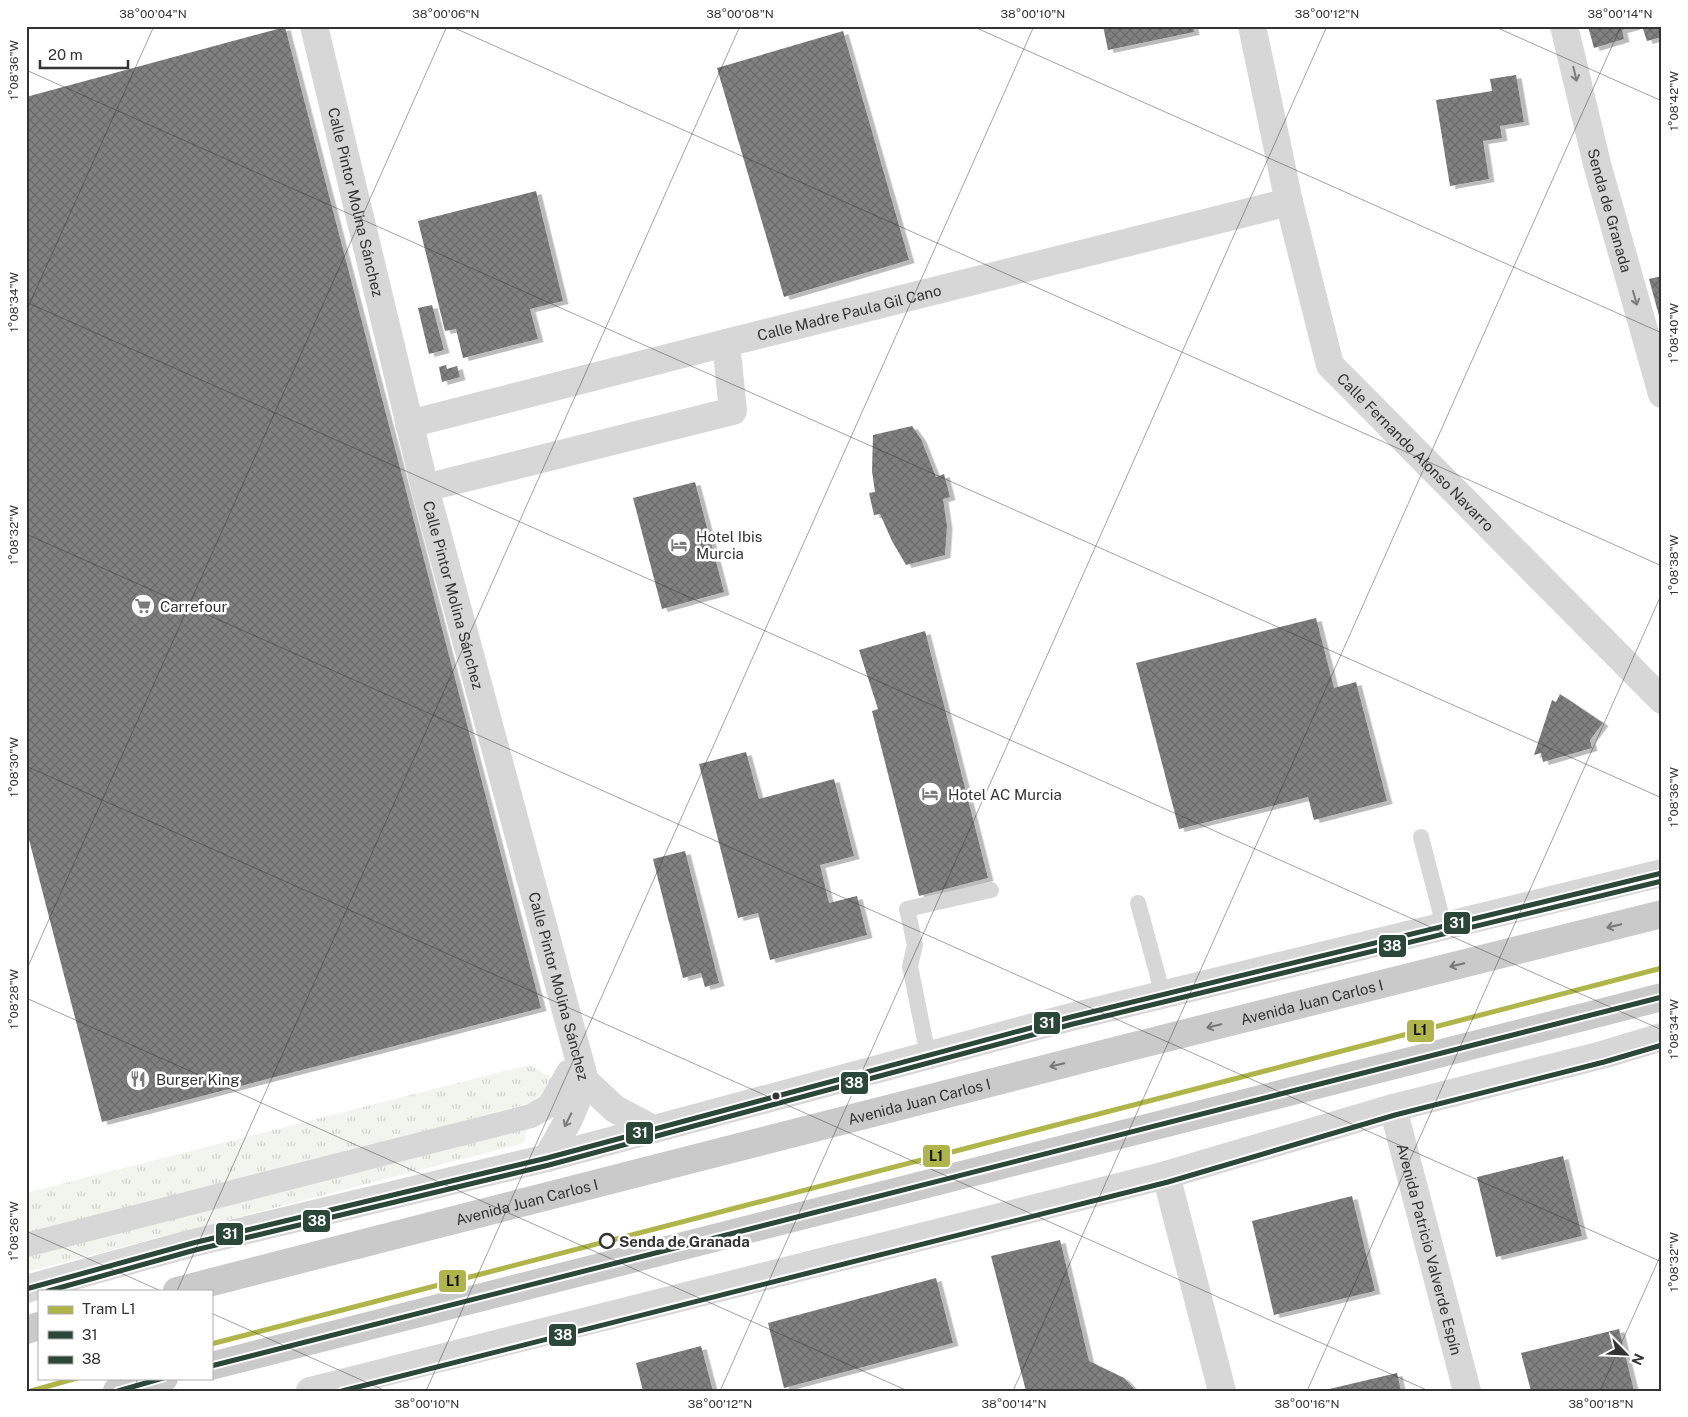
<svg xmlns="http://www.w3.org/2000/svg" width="1688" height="1417" font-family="'Public Sans',sans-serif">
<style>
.grass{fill:url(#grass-tufts)}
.building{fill:url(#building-cross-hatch);filter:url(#shadow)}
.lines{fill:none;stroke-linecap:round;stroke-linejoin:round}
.service{stroke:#d7d7d7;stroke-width:16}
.pedestrian{stroke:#d7d7d7;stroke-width:24}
.minor{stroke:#d7d7d7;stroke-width:28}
.primary{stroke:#cacaca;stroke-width:28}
.bus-1-casing{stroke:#fff;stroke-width:9}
.bus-2-casing{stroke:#fff;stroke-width:9}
.bus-1{stroke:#2a4738;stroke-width:5}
.bus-2{stroke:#2a4738;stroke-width:5}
.tram-1-casing{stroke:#fff;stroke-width:9}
.tram-1{stroke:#afb548;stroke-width:5}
.oneway{stroke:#7d7d7d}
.oneway2{stroke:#777}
.ticks{fill:none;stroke:#333;stroke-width:1;stroke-opacity:0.45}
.bus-dot{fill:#333;stroke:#fff;stroke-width:2}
.stop-dot{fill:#fff;stroke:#333;stroke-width:2.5}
.labels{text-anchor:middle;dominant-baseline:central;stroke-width:5;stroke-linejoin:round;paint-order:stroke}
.street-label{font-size:15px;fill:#333;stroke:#fff}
.poi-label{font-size:15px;fill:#333;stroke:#fff;text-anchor:start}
.stop-label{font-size:15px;font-weight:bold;fill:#333;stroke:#fff;text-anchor:start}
.line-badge{stroke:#fff;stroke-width:2}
.badge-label{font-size:14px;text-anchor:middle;font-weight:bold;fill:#fff}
.pale-badge-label{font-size:14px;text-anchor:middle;font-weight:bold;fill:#111}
.neatline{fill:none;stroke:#333;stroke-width:2}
.ticks-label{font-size:12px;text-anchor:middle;fill:#333}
</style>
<defs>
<pattern id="grass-tufts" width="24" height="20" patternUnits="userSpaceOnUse" patternTransform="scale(1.25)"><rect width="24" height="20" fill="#f1f5ed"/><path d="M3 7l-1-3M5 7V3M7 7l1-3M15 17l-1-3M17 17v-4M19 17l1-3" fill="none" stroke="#cfd2cc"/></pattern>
<pattern id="building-cross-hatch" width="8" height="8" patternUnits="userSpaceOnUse" patternTransform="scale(1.25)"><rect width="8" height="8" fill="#818181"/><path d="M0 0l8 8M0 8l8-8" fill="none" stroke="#6a6a6a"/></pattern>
<filter id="shadow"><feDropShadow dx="5.5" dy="3" stdDeviation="0" flood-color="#0004"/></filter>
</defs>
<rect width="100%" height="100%" fill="#fff"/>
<g class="grass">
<polygon points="529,1065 552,1078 545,1099 26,1238 26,1193"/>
<polygon points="527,1128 524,1143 26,1272 26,1256"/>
</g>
<g class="building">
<polygon points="1103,26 1193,26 1194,32 1108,50"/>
<polygon points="1588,26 1634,26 1634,27 1622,30 1624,39 1594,48"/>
<polygon points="1642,26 1662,26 1662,37 1647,41"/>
<polygon points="285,27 541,1008 102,1122 26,828 26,97"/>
<polygon points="843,31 909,260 784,297 717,68"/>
<polygon points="1516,75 1524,122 1500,126 1502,138 1483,141 1489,179 1450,186 1436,100 1492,91 1490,79"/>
<polygon points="536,191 563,301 530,309 538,339 463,358 456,329 445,331 418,221"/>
<polygon points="1662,276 1662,323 1661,323 1649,279"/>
<polygon points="432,305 444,350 429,354 418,308"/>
<polygon points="446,365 447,369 457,366 460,377 442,382 439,367"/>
<polygon points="912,426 921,439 936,477 944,474 950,497 943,499 947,526 945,555 906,565 892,541 880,514 874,515 869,493 875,492 872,471 873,435"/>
<polygon points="695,482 724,592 662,609 633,498"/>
<polygon points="1316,618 1334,688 1356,682 1387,801 1314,820 1308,797 1179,829 1136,663"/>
<polygon points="925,631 988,878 919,896 872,711 878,709 859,650"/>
<polygon points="1560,694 1603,723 1590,740 1592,748 1543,762 1541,753 1534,755 1552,700 1556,702"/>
<polygon points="746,752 759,799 834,779 854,856 820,865 829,903 857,896 867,935 770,960 758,913 738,918 699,764"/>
<polygon points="685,851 719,983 705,987 701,973 683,978 653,859"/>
<polygon points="1563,1156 1582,1236 1496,1257 1477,1177"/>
<polygon points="1352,1196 1375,1291 1274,1315 1252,1221"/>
<polygon points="1060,1240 1089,1361 1124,1378 1136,1391 1026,1391 991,1256"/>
<polygon points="936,1278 953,1343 784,1388 768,1323"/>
<polygon points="1619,1329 1634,1391 1531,1391 1521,1353"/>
<polygon points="701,1346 713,1391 643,1391 636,1363"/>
<polygon points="1397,1373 1401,1391 1325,1391 1325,1390"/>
</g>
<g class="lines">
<g class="service">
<polyline points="1421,837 1444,926"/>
<polyline points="1138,903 1163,995"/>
<polyline points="928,1055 910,966 915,945 907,909 991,890"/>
</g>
<polyline class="pedestrian" points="26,1245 531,1116 549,1106 568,1072 582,1068"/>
<g class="minor">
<path id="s1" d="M314,26L425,488L585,1081L615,1109L651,1128"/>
<path id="s2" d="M1252,26L1289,202L1330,365L1662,700"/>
<path id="s3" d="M1564,26L1597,164L1662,394"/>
<path id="s4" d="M409,424L726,343L1289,202"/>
<polyline points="425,488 733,411 726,343"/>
<path id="s5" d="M1393,1108L1467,1391"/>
<polyline points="547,1158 569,1119 585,1081"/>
<polyline points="1166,1175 1222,1391"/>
<polyline points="26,1289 193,1243 547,1158 1071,1017 1662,873"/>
<polyline points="310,1391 1166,1175 1393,1108 1602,1055 1662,1037"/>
</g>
<g class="primary">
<path id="s6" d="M177,1291L1130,1047L1662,914"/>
<polyline points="26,1330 39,1326"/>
<polyline points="211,1366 1662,997"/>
<polyline points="117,1391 164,1378"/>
</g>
<defs>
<g id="bus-1">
<polyline points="26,1289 193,1243 547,1158 1071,1017 1662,873"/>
<polyline points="211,1366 1662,997"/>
<polyline points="118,1391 163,1378"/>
</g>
<g id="bus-2">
<polyline points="48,1291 195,1250 549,1165 1073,1024 1662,881"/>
<polyline points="342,1391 1168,1182 1395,1115 1604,1062 1662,1045"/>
</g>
</defs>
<use href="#bus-1" class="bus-1-casing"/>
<use href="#bus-2" class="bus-2-casing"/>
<use href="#bus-1" class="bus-1"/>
<use href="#bus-2" class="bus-2"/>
<defs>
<g id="tram-1">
<polyline points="211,1344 1662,968"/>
<polyline points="31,1391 77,1378"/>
</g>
</defs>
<use href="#tram-1" class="tram-1-casing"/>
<use href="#tram-1" class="tram-1"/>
</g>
<defs><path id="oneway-shaft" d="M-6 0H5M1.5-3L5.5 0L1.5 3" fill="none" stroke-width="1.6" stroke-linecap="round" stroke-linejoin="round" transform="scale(1.25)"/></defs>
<g class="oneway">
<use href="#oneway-shaft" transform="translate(1575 74) rotate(77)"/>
<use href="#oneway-shaft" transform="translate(1635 298) rotate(74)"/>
<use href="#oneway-shaft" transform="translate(568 1120) rotate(117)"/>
</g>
<g class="oneway2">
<use href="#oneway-shaft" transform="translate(1614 926) rotate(166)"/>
<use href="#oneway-shaft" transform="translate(1457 965) rotate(166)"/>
<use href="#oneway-shaft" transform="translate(1214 1026) rotate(166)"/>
<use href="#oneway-shaft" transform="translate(1057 1065) rotate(166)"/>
</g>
<path class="ticks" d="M450,26L1662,566M972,26L1662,333M1493,26L1662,101M26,70L1662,798M26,302L1662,1030M26,312L154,26M26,534L1662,1262M26,766L1429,1391M26,971L447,26M26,998L908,1391M26,1231L161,1291M177,1291L740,26M211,1313L386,1391M133,1391L138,1378M426,1391L1034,26M720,1391L1327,26M1013,1391L1621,26M1307,1391L1662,593M1600,1391L1662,1252"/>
<defs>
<symbol id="hotel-ring" viewBox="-11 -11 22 22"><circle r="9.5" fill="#fff" stroke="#7a7a7a" stroke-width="1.5"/><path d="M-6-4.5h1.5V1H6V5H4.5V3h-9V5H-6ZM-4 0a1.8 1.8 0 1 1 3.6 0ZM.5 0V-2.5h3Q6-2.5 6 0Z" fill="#7a7a7a"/></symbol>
<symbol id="supermarket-ring" viewBox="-11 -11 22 22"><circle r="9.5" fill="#fff" stroke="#7a7a7a" stroke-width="1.5"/><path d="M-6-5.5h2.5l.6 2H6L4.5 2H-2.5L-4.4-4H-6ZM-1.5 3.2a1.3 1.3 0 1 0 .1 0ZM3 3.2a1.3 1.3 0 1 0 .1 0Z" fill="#7a7a7a"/></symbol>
<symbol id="restaurant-ring" viewBox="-11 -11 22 22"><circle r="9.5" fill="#fff" stroke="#7a7a7a" stroke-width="1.5"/><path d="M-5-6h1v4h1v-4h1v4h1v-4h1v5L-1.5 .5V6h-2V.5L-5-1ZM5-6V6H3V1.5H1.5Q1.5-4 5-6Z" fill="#7a7a7a"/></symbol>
</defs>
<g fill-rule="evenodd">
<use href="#hotel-ring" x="665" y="531" width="28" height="28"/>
<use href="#supermarket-ring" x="129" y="592" width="28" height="28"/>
<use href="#hotel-ring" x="916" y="780" width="28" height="28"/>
<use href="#restaurant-ring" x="124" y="1065" width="28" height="28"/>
</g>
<circle class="bus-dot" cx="776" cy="1096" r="4.5"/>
<circle class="stop-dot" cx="607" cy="1241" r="7"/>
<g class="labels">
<g class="street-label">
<text stroke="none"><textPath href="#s1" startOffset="181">Calle Pintor Molina Sánchez</textPath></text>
<text stroke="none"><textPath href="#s3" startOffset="190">Senda de Granada</textPath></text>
<text stroke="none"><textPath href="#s4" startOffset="454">Calle Madre Paula Gil Cano</textPath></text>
<text stroke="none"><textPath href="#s2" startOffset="470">Calle Fernando Alonso Navarro</textPath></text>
<text stroke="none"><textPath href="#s1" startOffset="586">Calle Pintor Molina Sánchez</textPath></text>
<text stroke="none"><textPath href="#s1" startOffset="991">Calle Pintor Molina Sánchez</textPath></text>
<text stroke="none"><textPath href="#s6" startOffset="1171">Avenida Juan Carlos I</textPath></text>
<text stroke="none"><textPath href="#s6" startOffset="766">Avenida Juan Carlos I</textPath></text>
<text stroke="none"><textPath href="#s6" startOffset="361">Avenida Juan Carlos I</textPath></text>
<text stroke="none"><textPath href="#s5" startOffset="146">Avenida Patricio Valverde Espín</textPath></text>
</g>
<g class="poi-label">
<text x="696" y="536">Hotel Ibis<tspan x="696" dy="17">Murcia</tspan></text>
<text x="160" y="606">Carrefour</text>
<text x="948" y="794">Hotel AC Murcia</text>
<text x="156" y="1079">Burger King</text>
</g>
<g class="stop-label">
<text x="619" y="1241">Senda de Granada</text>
</g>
</g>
<g class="line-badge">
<rect x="1443" y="911" width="28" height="24" rx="5" fill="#2a4738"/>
<rect x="1378" y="934" width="29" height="24" rx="5" fill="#2a4738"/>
<rect x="1033" y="1011" width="28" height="24" rx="5" fill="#2a4738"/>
<rect x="1406" y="1019" width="29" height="24" rx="5" fill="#afb548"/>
<rect x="840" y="1071" width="29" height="24" rx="5" fill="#2a4738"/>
<rect x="625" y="1121" width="29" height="24" rx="5" fill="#2a4738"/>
<rect x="922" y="1144" width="29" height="24" rx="5" fill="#afb548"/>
<rect x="302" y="1209" width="29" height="24" rx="5" fill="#2a4738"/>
<rect x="215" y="1222" width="29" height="24" rx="5" fill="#2a4738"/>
<rect x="438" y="1269" width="29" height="24" rx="5" fill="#afb548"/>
<rect x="548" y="1323" width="29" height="24" rx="5" fill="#2a4738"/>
</g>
<g class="badge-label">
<text x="1457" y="928">31</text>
<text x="1392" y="951">38</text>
<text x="1047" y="1028">31</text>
<text x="854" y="1088">38</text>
<text x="640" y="1138">31</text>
<text x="317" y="1226">38</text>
<text x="230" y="1239">31</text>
<text x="563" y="1340">38</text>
</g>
<g class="pale-badge-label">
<text x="1420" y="1035">L1</text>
<text x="936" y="1161">L1</text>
<text x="453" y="1286">L1</text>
</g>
<rect width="1688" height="1417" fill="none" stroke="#ffffff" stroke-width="55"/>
<rect x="38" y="1290" width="175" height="90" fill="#ffffff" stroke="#adadad"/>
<rect x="48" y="1306" width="25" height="8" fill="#afb548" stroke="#adadad"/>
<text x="82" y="1314" font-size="15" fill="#333333">Tram L1</text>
<rect x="48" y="1331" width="25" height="8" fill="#2a4738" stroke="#adadad"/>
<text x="82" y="1340" font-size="15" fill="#333333">31</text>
<rect x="48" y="1356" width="25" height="8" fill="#2a4738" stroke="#adadad"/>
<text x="82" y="1364" font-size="15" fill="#333333">38</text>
<g transform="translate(1626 1354) rotate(114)" stroke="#ffffff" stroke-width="4" paint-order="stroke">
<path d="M0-4L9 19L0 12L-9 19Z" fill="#333333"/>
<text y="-8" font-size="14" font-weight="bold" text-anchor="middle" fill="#333333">N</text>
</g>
<path d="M40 60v8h88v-8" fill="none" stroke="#333333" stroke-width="2.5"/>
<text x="48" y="60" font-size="15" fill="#333333" stroke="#ffffff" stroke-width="4" paint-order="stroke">20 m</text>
<rect x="28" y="28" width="1632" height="1362" class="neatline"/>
<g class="ticks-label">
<text x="153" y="18">38°00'04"N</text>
<text x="446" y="18">38°00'06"N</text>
<text x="740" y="18">38°00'08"N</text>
<text x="1033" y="18">38°00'10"N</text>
<text x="1327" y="18">38°00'12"N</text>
<text x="1620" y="18">38°00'14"N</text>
<text transform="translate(14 70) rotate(-90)" y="4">1°08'36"W</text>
<text transform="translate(1674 101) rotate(-90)" y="4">1°08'42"W</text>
<text transform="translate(14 302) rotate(-90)" y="4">1°08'34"W</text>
<text transform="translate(1674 333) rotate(-90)" y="4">1°08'40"W</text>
<text transform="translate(14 535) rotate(-90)" y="4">1°08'32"W</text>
<text transform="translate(1674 565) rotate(-90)" y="4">1°08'38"W</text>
<text transform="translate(14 767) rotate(-90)" y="4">1°08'30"W</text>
<text transform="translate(1674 797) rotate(-90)" y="4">1°08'36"W</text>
<text transform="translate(14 999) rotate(-90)" y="4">1°08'28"W</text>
<text transform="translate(1674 1029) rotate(-90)" y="4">1°08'34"W</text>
<text transform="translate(14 1231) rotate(-90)" y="4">1°08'26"W</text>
<text transform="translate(1674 1262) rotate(-90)" y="4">1°08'32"W</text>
<text x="427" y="1408">38°00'10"N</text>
<text x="720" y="1408">38°00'12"N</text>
<text x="1014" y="1408">38°00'14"N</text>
<text x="1307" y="1408">38°00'16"N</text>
<text x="1601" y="1408">38°00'18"N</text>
</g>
</svg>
